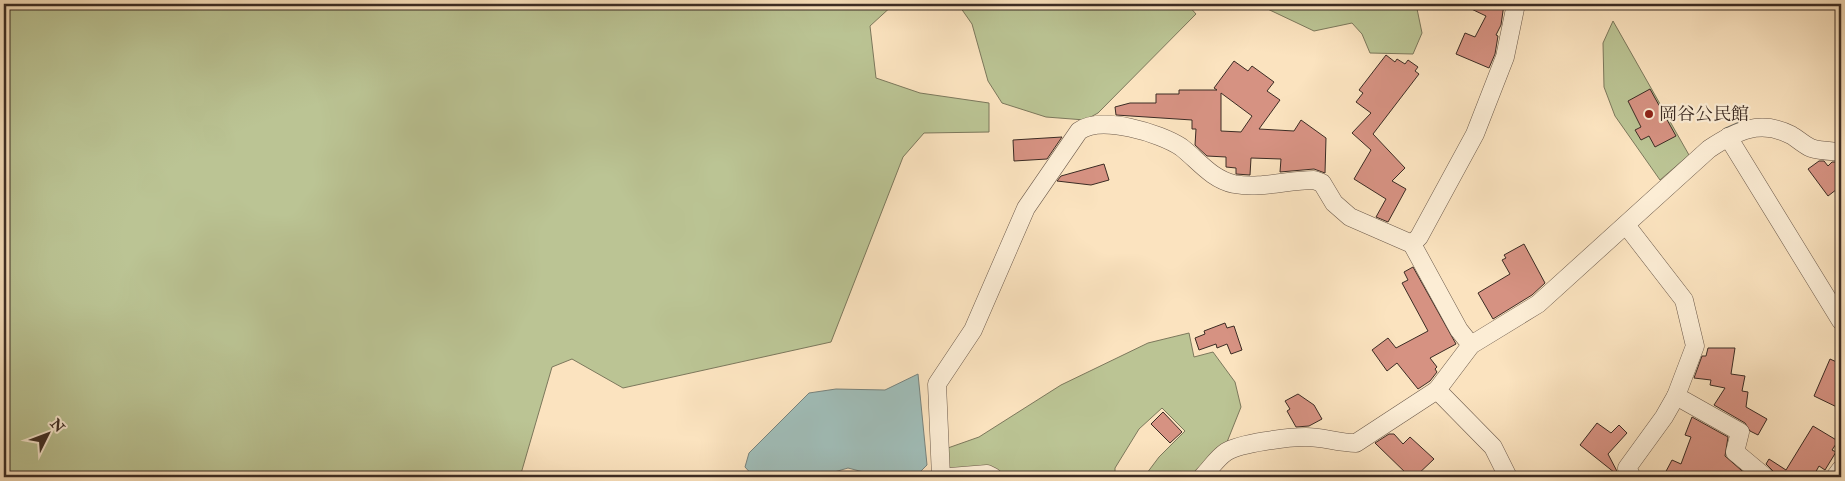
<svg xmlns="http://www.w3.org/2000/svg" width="1845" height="481" font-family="'IM FELL Double Pica','Noto Serif JP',serif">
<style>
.green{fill:#bbc494;stroke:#7c785c}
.water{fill:#a0bdb8;stroke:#78837d}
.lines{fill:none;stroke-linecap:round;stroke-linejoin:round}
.stream{stroke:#78837d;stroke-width:4.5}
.building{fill:#d69282;stroke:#3c2c24;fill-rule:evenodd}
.minor-casing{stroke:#6c5a4b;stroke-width:19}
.minor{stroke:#fcedd5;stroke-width:18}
.poi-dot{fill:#8f2418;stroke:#fcedd5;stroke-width:2}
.labels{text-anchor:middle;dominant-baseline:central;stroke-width:4.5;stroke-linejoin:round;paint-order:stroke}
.poi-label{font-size:18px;fill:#3c2c24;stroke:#fcedd5;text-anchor:start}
</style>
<rect width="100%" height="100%" fill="#fbe3bf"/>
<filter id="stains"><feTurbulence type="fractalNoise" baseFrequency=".004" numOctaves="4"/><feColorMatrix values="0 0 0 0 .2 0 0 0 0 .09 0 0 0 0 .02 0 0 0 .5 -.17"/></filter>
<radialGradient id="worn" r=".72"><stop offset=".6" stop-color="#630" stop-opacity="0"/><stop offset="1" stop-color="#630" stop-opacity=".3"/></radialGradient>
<g class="green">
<polygon points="4,4 894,4 870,26 876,78 920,93 989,103 989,132 924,133 903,157 831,342 623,388 572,359 552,367 520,477 4,477"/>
<polygon points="958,4 1187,4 1196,14 1098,113 1085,120 1046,117 1002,103 988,81 972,24"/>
<polygon points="1257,4 1416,4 1422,33 1413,54 1370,53 1362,34 1352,23 1314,31"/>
<polygon points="1613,21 1689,155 1660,180 1615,116 1604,87 1603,43"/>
<polygon points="1189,333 1194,357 1213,352 1235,382 1241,407 1227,442 1191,477 1144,477 1159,457 1185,431 1162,408 1139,429 1115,468 1115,477 1009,477 991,468 947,470 945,449 979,437 1061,385 1148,343"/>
</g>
<polygon class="water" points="918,374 927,465 918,474 875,475 848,468 817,477 754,477 745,467 749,453 809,393 836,389 885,390"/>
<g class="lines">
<polyline class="stream" points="1725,130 1741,123"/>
</g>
<g class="building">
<polygon points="1461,4 1504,4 1501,25 1496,35 1498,36 1495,54 1489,68 1456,54 1465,33 1475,37 1486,16"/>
<polygon points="1386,55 1395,62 1397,59 1405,64 1408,60 1418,67 1415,71 1419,74 1373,134 1405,168 1392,181 1406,189 1388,222 1376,217 1386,199 1354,179 1371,150 1352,133 1371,113 1356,102 1363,93 1359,90"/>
<path d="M1234,61L1248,71L1252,66L1274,82L1267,91L1280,100L1259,129L1294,131L1301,120L1326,138L1325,173L1314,169L1280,172L1281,159L1251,158L1250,175L1236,174V168L1226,167V157L1207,156L1195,145L1196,129H1192V120L1116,115L1115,107L1130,103H1156V94H1179V90H1217L1214,88ZM1221,93L1252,116L1241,132L1221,131Z"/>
<polygon points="1650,89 1676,136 1655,147 1649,136 1641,140 1635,130 1641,127 1628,101"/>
<polygon points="1062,137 1047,159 1014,161 1013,140"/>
<polygon points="1819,161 1824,161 1828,166 1832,162 1841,162 1841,186 1828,196 1808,169"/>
<polygon points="1104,164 1109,180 1091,185 1057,181 1061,176"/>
<polygon points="1524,244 1545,283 1532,295 1493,319 1478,293 1510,274 1502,260 1506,258 1504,255"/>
<polygon points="1413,267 1456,344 1430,358 1437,367 1435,369 1437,372 1430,381 1418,389 1397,363 1387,371 1372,350 1388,338 1396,348 1428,331 1402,283 1408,280 1404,272"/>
<polygon points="1225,323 1227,328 1234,326 1242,350 1231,354 1227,344 1217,348 1216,344 1199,350 1195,338 1205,334 1204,331"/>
<polygon points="1708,348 1735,348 1731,374 1745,376 1742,391 1748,392 1746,407 1767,419 1758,435 1750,431 1745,423 1714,405 1725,388 1710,385 1711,380 1694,378 1702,356 1706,356"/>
<polygon points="1830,359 1841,364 1841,409 1814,396"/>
<polygon points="1298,394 1314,405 1322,419 1309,426 1296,427 1287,411 1290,409 1285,401"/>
<polygon points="1163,412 1182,432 1170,443 1151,424"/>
<polygon points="1692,417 1728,437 1725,456 1749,477 1663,477 1672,460 1681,464 1691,437 1685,435"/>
<polygon points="1597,423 1611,433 1619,425 1627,433 1608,454 1620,477 1580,445"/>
<polygon points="1813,426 1838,441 1832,450 1836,452 1825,470 1819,466 1813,477 1775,477 1775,473 1766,464 1769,459 1786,470"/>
<polygon points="1389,434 1394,434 1403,444 1410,437 1434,459 1415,477 1410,477 1375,443"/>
</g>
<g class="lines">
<defs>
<g id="minor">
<polyline points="1728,137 1841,321"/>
<polyline points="1626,225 1684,300 1695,346 1676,396 1740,432 1735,452 1765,477"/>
<polyline points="1412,244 1419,237 1475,134 1505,57 1516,4"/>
<path d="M941,477L937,384L973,330L1026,208L1079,131C1101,115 1160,133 1181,147C1198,160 1211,179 1234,184C1261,189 1287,180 1314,180L1322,183L1334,203L1350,217L1412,244L1459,330L1471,345"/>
<polyline points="950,477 987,474 993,477"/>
<path d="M1202,477C1210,469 1217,458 1226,452C1240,443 1289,437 1306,437C1323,437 1339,443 1356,443L1437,390"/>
<path d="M1508,477L1493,447L1437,390L1471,345L1538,304L1709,149C1736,131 1760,119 1791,135C1798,139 1804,145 1811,148C1820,151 1831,151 1841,152"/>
<polyline points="1632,477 1627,468 1664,417 1676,396"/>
<polyline points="1835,477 1841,469"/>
</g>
</defs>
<use href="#minor" class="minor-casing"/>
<use href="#minor" class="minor"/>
</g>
<circle class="poi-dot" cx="1649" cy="114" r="5"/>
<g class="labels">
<g class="poi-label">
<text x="1659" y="114">岡谷公民館</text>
</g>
</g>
<rect width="1845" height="481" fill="none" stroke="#fbe3bf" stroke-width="20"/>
<rect x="5" y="5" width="1835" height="471" fill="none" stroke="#3c2c24" stroke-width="2.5"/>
<rect x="10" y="10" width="1825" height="461" fill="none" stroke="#3c2c24"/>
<g transform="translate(48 434) rotate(48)" stroke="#fcedd5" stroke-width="4" paint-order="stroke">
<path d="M0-4L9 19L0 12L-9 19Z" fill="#3c2c24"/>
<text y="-8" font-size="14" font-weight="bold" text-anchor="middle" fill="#3c2c24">N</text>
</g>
<rect width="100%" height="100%" filter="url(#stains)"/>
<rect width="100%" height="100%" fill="url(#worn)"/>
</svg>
